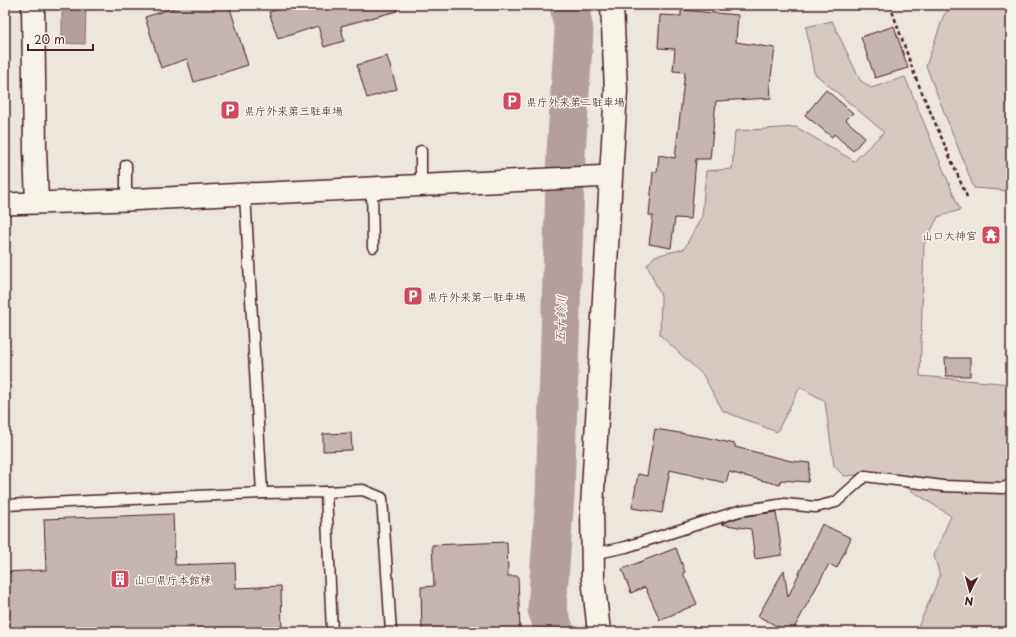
<svg xmlns="http://www.w3.org/2000/svg" width="1016" height="637" font-family="'Playpen Sans','Klee One',sans-serif">
<style>
.green{fill:#d5c9c2;stroke:#907476}
.water{fill:#b39f9d;stroke:#896c6f}
.lines{fill:none;stroke-linecap:round;stroke-linejoin:round}
.river{stroke:#b39f9d;stroke-width:39}
.building{fill:#c4b5b0;stroke:#4a1f2b}
.lane-casing{stroke:#4a1f2b;stroke-width:13}
.street-casing{stroke:#4a1f2b;stroke-width:24}
.secondary-casing{stroke:#4a1f2b;stroke-width:25}
.path{stroke:#4a1f2b;stroke-width:2.5;stroke-dasharray:4 3;stroke-linecap:butt}
.lane{stroke:#f7f3e8;stroke-width:10}
.street{stroke:#f7f3e8;stroke-width:21}
.secondary{stroke:#f7f3e8;stroke-width:22}
.labels{text-anchor:middle;dominant-baseline:central;stroke-width:3;stroke-linejoin:round;paint-order:stroke}
.poi-label{font-size:11px;fill:#4a1f2b;stroke:#f7f3e8;text-anchor:start}
.water-label{font-size:12px;font-style:italic;fill:#6f4c53;stroke:#f7f3e8}
</style>
<rect width="100%" height="100%" fill="#ece6dd"/>
<filter id="ink" filterUnits="userSpaceOnUse"><feTurbulence type="fractalNoise" baseFrequency=".025" numOctaves="2"/><feDisplacementMap in="SourceGraphic" scale="8" xChannelSelector="R" yChannelSelector="G"/><feConvolveMatrix kernelMatrix="1 2 1 2 8 2 1 2 1" color-interpolation-filters="sRGB"/></filter>
<g filter="url(#ink)">
<g class="green">
<polygon points="952,5 1011,5 1011,191 974,188 926,66 944,15"/>
<polygon points="832,21 860,80 871,88 905,77 960,210 938,217 924,244 920,376 1011,384 1011,632 916,632 940,576 934,555 951,516 884,473 844,476 834,466 825,401 800,387 777,432 723,411 703,375 660,335 661,296 647,265 655,256 684,249 702,216 706,171 732,169 735,131 796,127 854,161 884,132 814,73 806,27"/>
</g>
<polygon class="water" points="62,5 86,5 85,44 62,43"/>
<g class="lines">
<polyline class="river" points="555,632 547,609 555,495 566,152 574,31 569,5"/>
</g>
<g class="building">
<polygon points="183,5 229,5 248,65 194,82 187,59 161,68 145,17"/>
<polygon points="291,5 396,5 397,11 341,26 344,41 324,47 318,26 278,39 269,12"/>
<polygon points="681,10 738,15 736,42 775,48 770,84 771,98 716,101 710,159 696,159 691,219 675,218 671,248 649,244 653,216 649,215 653,172 657,172 659,155 675,158 685,72 673,71 675,49 658,48 660,15 681,16"/>
<polygon points="894,26 908,68 875,78 861,37"/>
<polygon points="387,56 397,89 367,98 357,65"/>
<polygon points="826,90 853,113 846,120 865,137 853,151 834,134 832,137 805,115"/>
<polygon points="945,358 970,358 970,376 946,376"/>
<polygon points="655,429 704,437 735,444 735,447 791,461 810,463 808,482 781,480 780,485 729,472 726,483 670,470 662,513 632,508 638,474 647,476"/>
<polygon points="351,433 352,450 323,451 323,434"/>
<polygon points="776,512 782,555 755,559 751,529 721,524 740,517"/>
<polygon points="173,514 175,565 235,563 236,588 281,586 282,632 5,632 5,572 46,570 44,519"/>
<polygon points="822,524 851,538 837,568 829,564 792,632 788,632 758,616 784,570 788,597"/>
<polygon points="507,542 508,576 518,576 520,632 422,632 421,587 434,586 432,545"/>
<polygon points="676,548 685,572 683,573 697,604 660,620 645,587 631,593 622,569"/>
</g>
<g class="lines">
<defs>
<g id="lane">
<polyline points="421,186 421,151"/>
<polyline points="372,187 373,247"/>
<polyline points="245,194 262,493"/>
<polyline points="126,200 126,165"/>
<polyline points="326,492 363,490 382,498 391,632"/>
<polyline points="5,505 262,493 326,492 332,632"/>
<polyline points="593,554 626,547 739,511 785,504 816,507 836,502 865,476 943,486 1003,488 1011,485"/>
</g>
<polyline id="street" points="5,204 126,200 611,176"/>
<g id="secondary">
<polyline points="33,5 35,150 37,202"/>
<polyline points="599,632 593,578 592,507 616,90 612,5"/>
</g>
</defs>
<use href="#lane" class="lane-casing"/>
<use href="#street" class="street-casing"/>
<use href="#secondary" class="secondary-casing"/>
<g class="path">
<polyline points="890,5 915,76 967,197"/>
<polyline points="5,146 12,147"/>
</g>
<use href="#lane" class="lane"/>
<use href="#street" class="street"/>
<use href="#secondary" class="secondary"/>
</g>
</g>
<defs>
<symbol id="parking-square" viewBox="-11 -11 22 22"><rect x="-9" y="-9" width="18" height="18" rx="4" fill="#d1495b" stroke="#f7f3e8"/><path d="M-3.5-5.5H1a3.5 3.5 0 0 1 0 7H-1V5.5H-3.5ZM-1-3.4V-.6H.8a1.4 1.4 0 0 0 0-2.8Z" fill="#fff"/></symbol>
<symbol id="temple-square" viewBox="-11 -11 22 22"><rect x="-9" y="-9" width="18" height="18" rx="4" fill="#d1495b" stroke="#f7f3e8"/><path d="M0-6L5-2H3V0L6.5 2.5H4V6H1.5V3h-3V6H-4V2.5H-6.5L-3 0V-2H-5Z" fill="#fff"/></symbol>
<symbol id="building-square" viewBox="-11 -11 22 22"><rect x="-9" y="-9" width="18" height="18" rx="4" fill="#d1495b" stroke="#f7f3e8"/><path d="M-4-6H4V6H1V3H-1V6H-4ZM-2.5-4.3h1.7v1.8h-1.7ZM.8-4.3h1.7v1.8H.8ZM-2.5-1h1.7V.8h-1.7ZM.8-1h1.7V.8H.8Z" fill="#fff"/></symbol>
</defs>
<g fill-rule="evenodd">
<use href="#parking-square" x="501" y="90" width="22" height="22"/>
<use href="#parking-square" x="219" y="99" width="22" height="22"/>
<use href="#temple-square" x="980" y="224" width="22" height="22"/>
<use href="#parking-square" x="402" y="285" width="22" height="22"/>
<use href="#building-square" x="109" y="568" width="22" height="22"/>
</g>
<g class="labels">
<g class="poi-label">
<text x="526" y="101">県庁外来第二駐車場</text>
<text x="244" y="110">県庁外来第三駐車場</text>
<text x="977" y="235" text-anchor="end">山口大神宮</text>
<text x="427" y="296">県庁外来第一駐車場</text>
<text x="134" y="579">山口県庁本館棟</text>
</g>
<g class="water-label">
<text transform="translate(560 319) rotate(-88)">五十鈴川</text>
</g>
</g>
<rect width="1016" height="637" fill="none" stroke="#f7f3e8" stroke-width="20"/>
<rect x="10" y="10" width="996" height="617" fill="none" stroke="#4a1f2b" stroke-width="1.5" filter="url(#ink)"/>
<g transform="translate(970 591) rotate(186)" stroke="#f7f3e8" stroke-width="3" paint-order="stroke">
<path d="M0-3L7 15L0 10L-7 15Z" fill="#4a1f2b"/>
<text y="-6" font-size="11" font-weight="bold" text-anchor="middle" fill="#4a1f2b">N</text>
</g>
<path d="M28 44v6h65v-6" fill="none" stroke="#4a1f2b" stroke-width="2"/>
<text x="34" y="44" font-size="12" fill="#4a1f2b" stroke="#f7f3e8" stroke-width="3" paint-order="stroke">20 m</text>
</svg>
